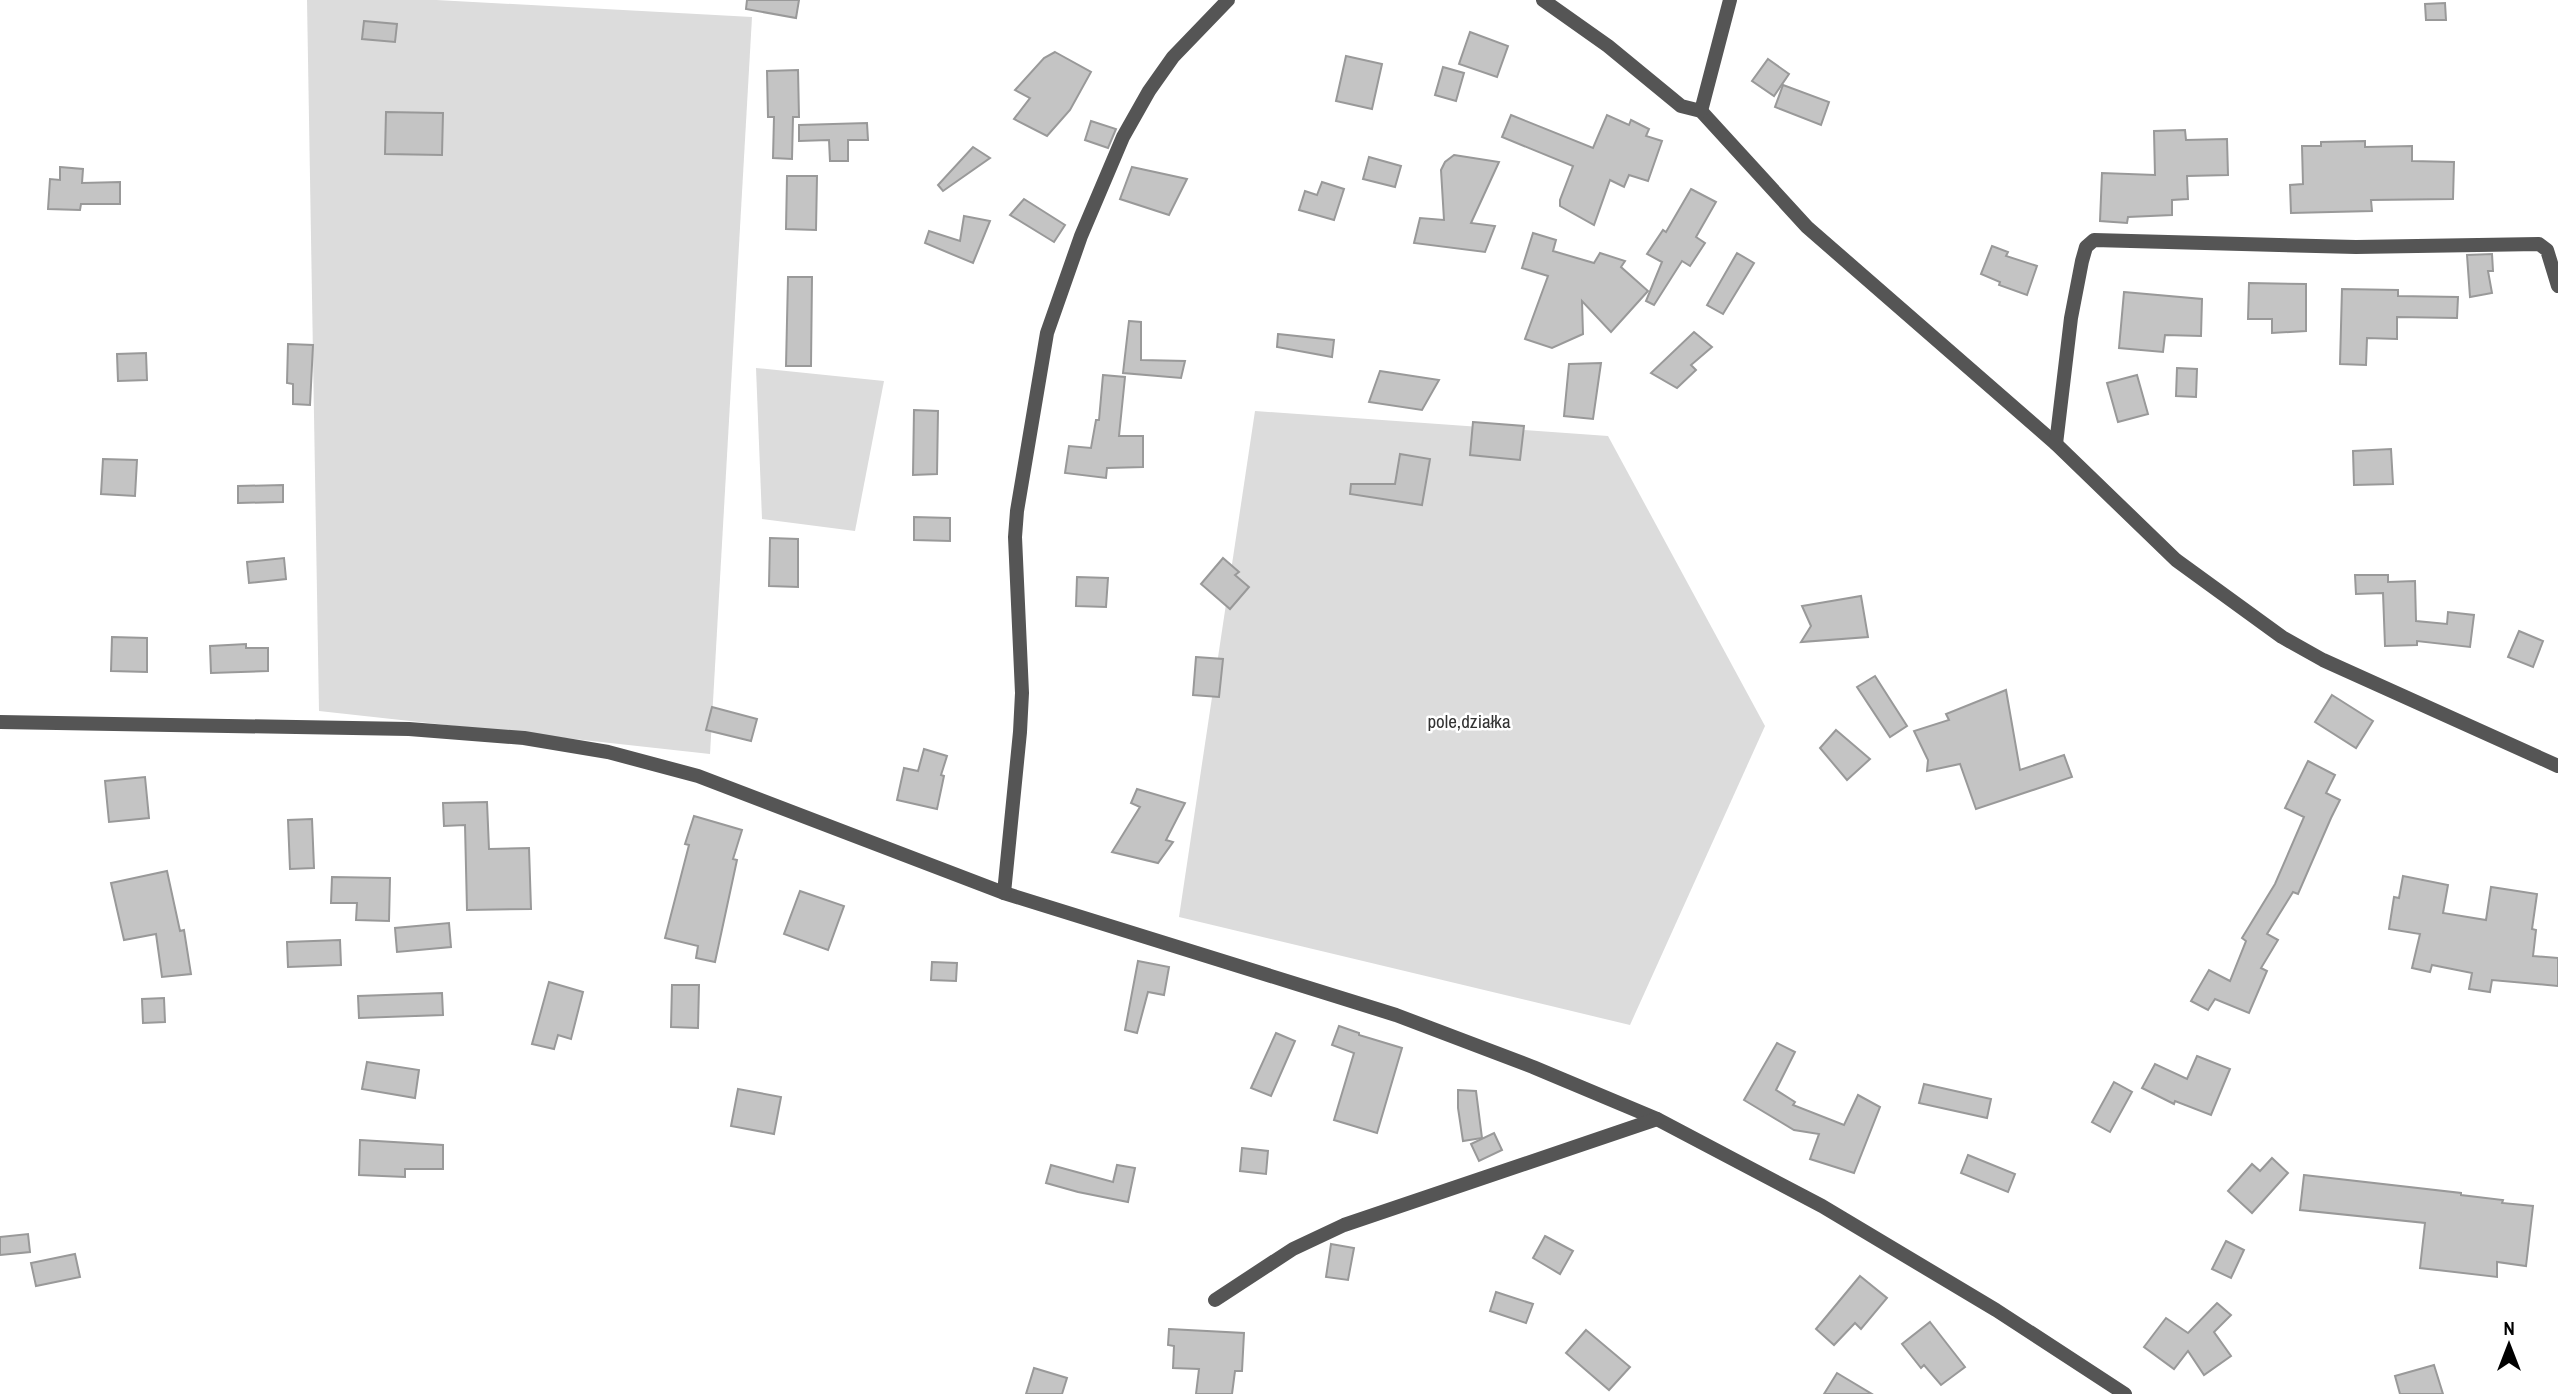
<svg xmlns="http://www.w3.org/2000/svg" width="2558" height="1394" font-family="'Archivo Narrow',sans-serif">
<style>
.green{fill:#dcdcdc}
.building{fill:#c4c4c4;stroke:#999;stroke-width:2}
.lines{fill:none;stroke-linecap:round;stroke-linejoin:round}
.street{stroke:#555;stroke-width:14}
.labels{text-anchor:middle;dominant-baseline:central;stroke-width:5;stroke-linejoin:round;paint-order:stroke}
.park-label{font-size:19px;fill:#333;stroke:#fff}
</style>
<rect width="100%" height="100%" fill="#fff"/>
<g class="green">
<polygon points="307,0 436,0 752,17 710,754 319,711"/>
<polygon points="756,368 884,381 855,531 762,519"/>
<polygon points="1255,411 1608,436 1765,726 1630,1025 1179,917"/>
</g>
<g class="building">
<polygon points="747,0 799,0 796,18 746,9"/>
<polygon points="2445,3 2446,20 2426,20 2425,4"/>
<polygon points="364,21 397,24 395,42 362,39"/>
<polygon points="1470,32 1508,46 1497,77 1459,64"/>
<polygon points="1055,52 1091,72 1070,110 1047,136 1014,119 1030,98 1015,90 1044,58"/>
<polygon points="1346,56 1382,64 1372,109 1336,101"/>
<polygon points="1768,59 1789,74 1774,96 1752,81"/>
<polygon points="1443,67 1464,73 1456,101 1435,95"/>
<polygon points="798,70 799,117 793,117 792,159 773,158 774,117 768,117 767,71"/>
<polygon points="1783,85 1829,102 1821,125 1775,107"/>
<polygon points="386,112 443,113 442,155 385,154"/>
<polygon points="1511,115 1593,148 1607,115 1629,125 1631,120 1649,129 1646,136 1662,141 1648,181 1629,175 1624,187 1610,180 1594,225 1560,206 1560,200 1573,166 1502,137"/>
<polygon points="1091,121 1116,129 1108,148 1085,140"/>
<polygon points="867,123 868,140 848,140 848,161 830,161 829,140 799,141 799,125"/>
<polygon points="2185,130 2186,140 2227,139 2228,175 2187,176 2188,199 2172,200 2172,215 2128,217 2127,223 2100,221 2102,173 2155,175 2154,131"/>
<polygon points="2365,141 2365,147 2412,146 2412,161 2454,162 2453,199 2371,200 2372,211 2291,213 2290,185 2303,184 2302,146 2321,146 2321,142"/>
<polygon points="973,147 990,158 943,191 938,185"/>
<polygon points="1454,155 1499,162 1471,223 1495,226 1485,252 1414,243 1420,218 1444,220 1441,170 1445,162"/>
<polygon points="1369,157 1401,166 1395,187 1363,179"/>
<polygon points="60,167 83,169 82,183 120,182 120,204 81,204 80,210 48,209 50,179 60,180"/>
<polygon points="1132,167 1187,179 1169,215 1120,199"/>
<polygon points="787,176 817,176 816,230 786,229"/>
<polygon points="1322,182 1344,189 1334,220 1299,210 1305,191 1317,195"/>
<polygon points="1691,189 1716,202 1696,237 1705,243 1690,266 1682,261 1654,305 1646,301 1662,262 1647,254 1663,230 1666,232"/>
<polygon points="1024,199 1065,225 1054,242 1010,215"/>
<polygon points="964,216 990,221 973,263 925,243 929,231 960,241"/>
<polygon points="1533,233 1556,240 1553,251 1594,263 1600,253 1625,261 1621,267 1648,291 1611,332 1582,301 1583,334 1552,348 1525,339 1548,276 1522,268"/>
<polygon points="1992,246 2008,252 2006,256 2037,266 2027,295 1999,285 2000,282 1981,274"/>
<polygon points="1737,253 1754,263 1723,314 1707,305"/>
<polygon points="2492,254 2493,271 2488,271 2492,293 2470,297 2467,255"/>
<polygon points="788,277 812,277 811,366 786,366"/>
<polygon points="2249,283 2306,284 2306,331 2272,333 2272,319 2248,319"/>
<polygon points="2342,289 2398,290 2398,296 2458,297 2457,318 2397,317 2397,339 2367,338 2366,365 2340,364"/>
<polygon points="2124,292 2202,299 2201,336 2165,335 2163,352 2119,348"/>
<polygon points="1129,321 1141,322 1141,360 1185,361 1181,378 1123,373"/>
<polygon points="1694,332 1712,347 1691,365 1696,370 1677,388 1651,373"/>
<polygon points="1278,334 1334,340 1332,357 1277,347"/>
<polygon points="288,344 313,345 310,405 293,404 293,384 287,383"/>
<polygon points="146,353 147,380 118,381 117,354"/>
<polygon points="1601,363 1593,419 1564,416 1569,364"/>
<polygon points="2177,368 2197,369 2196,397 2176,396"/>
<polygon points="1380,371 1439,380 1422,410 1369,402"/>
<polygon points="1103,375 1125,377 1119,436 1143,436 1143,467 1107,468 1106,478 1065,473 1069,446 1091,448 1096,420 1099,420"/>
<polygon points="2137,375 2148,414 2118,422 2107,383"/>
<polygon points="914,410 938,411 937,474 913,475"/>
<polygon points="1473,422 1524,426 1520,460 1470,455"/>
<polygon points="2391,449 2393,484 2354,485 2353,451"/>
<polygon points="1400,454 1430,459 1422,505 1350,494 1351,484 1395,484"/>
<polygon points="103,459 137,460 135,496 101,494"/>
<polygon points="283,485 283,502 238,503 238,486"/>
<polygon points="914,517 950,518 950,541 914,540"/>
<polygon points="770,538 798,539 798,587 769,586"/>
<polygon points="284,558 286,579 249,583 247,562"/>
<polygon points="1223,558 1239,572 1235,575 1249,587 1230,609 1201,584"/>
<polygon points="2355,575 2388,575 2388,582 2415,581 2416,621 2447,624 2448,612 2474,615 2470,647 2417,641 2417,645 2385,646 2383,593 2356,594"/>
<polygon points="1077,577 1108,578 1106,607 1076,606"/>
<polygon points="1861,596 1868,637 1801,642 1811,626 1802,606"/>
<polygon points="2519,631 2543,641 2533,667 2508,657"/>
<polygon points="112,637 147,638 147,672 111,671"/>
<polygon points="246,644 246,648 268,648 268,671 211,673 210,646"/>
<polygon points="1196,657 1223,659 1219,697 1193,695"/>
<polygon points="1875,676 1907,726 1890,737 1857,687"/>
<polygon points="2006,690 2020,770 2064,755 2072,777 1976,809 1960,764 1927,771 1928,760 1914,731 1949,720 1946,714"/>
<polygon points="2332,695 2373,721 2356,748 2315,722"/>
<polygon points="712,707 757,719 751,741 706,730"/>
<polygon points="1836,730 1870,759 1847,780 1820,748"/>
<polygon points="924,749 947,756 941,775 944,776 937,809 897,800 904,768 918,771"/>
<polygon points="2308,761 2335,775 2326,793 2340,800 2331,818 2298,894 2293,892 2267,934 2278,940 2261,968 2267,971 2249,1013 2215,999 2208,1010 2191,1001 2209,970 2230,981 2246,941 2242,938 2275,884 2304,817 2285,808"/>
<polygon points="145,777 149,818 109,822 105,781"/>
<polygon points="1137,789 1185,803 1166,840 1173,842 1158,863 1112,852 1140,807 1131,803"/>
<polygon points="487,802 489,849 529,848 531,909 467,910 465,825 444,826 443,803"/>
<polygon points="694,816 742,830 733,859 737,860 715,962 696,958 698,946 665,938 689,845 685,844"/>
<polygon points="312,819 314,868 290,869 288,820"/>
<polygon points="167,871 180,931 184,930 191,974 162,977 156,934 124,940 111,883"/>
<polygon points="2403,876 2448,885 2443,913 2486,920 2491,887 2537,894 2532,929 2536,930 2533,956 2558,958 2558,986 2492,980 2490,992 2469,989 2472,973 2432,965 2430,972 2412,968 2420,934 2389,929 2394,897 2399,898"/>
<polygon points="332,877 390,878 389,921 356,920 357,903 331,903"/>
<polygon points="800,891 844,906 828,950 784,934"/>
<polygon points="449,923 451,947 397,952 395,928"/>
<polygon points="340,940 341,965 288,967 287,942"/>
<polygon points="1138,961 1169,967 1164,995 1148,992 1137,1033 1125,1030"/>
<polygon points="932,962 957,963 956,981 931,980"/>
<polygon points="549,982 583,992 571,1039 558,1035 554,1049 532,1044"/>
<polygon points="672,985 699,985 698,1028 671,1027"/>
<polygon points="442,993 443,1015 359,1018 358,996"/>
<polygon points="164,998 165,1022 143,1023 142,999"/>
<polygon points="1339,1026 1359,1033 1359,1035 1402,1048 1377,1133 1334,1120 1354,1053 1332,1045"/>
<polygon points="1276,1033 1295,1041 1271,1096 1251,1088"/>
<polygon points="1777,1043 1795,1052 1776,1090 1795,1102 1793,1105 1844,1125 1858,1095 1880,1107 1854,1173 1810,1159 1819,1134 1794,1130 1744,1100"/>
<polygon points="2197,1056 2230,1069 2211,1115 2175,1101 2174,1104 2142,1088 2155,1064 2187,1079"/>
<polygon points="367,1062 419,1070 415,1098 362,1089"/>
<polygon points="2114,1082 2132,1092 2110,1132 2092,1122"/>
<polygon points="1924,1084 1991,1099 1987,1118 1919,1103"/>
<polygon points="738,1089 781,1097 774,1134 731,1126"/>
<polygon points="1458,1090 1476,1091 1482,1138 1463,1141 1458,1108"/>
<polygon points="1494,1133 1502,1150 1479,1161 1471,1144"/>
<polygon points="360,1140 443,1145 443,1169 405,1169 405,1177 359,1175"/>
<polygon points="1242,1148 1268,1151 1266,1174 1240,1171"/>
<polygon points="1968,1155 2015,1174 2008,1192 1961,1173"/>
<polygon points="2272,1158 2288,1173 2252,1213 2228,1191 2252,1164 2260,1171"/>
<polygon points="1051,1165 1113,1182 1117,1165 1135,1168 1128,1202 1078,1192 1046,1183"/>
<polygon points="2304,1175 2461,1193 2461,1195 2503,1200 2502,1203 2533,1206 2526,1266 2497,1262 2497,1277 2420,1268 2425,1223 2300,1210"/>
<polygon points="28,1234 30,1252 0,1255 0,1237"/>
<polygon points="1545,1236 1573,1251 1560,1274 1533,1258"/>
<polygon points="2226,1241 2244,1250 2231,1278 2212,1269"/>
<polygon points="1331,1244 1354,1248 1348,1280 1326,1277"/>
<polygon points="75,1254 80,1277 36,1286 31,1263"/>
<polygon points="1860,1276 1887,1298 1861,1329 1855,1323 1834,1345 1816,1329"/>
<polygon points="1496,1292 1533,1304 1526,1323 1490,1311"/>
<polygon points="2217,1303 2231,1315 2214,1332 2231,1356 2204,1375 2188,1351 2174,1369 2144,1347 2166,1318 2188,1333"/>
<polygon points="1930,1322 1965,1367 1941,1385 1924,1365 1921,1368 1902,1344"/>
<polygon points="1169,1329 1244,1333 1242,1371 1235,1371 1232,1394 1196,1394 1199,1369 1173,1368 1174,1346 1168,1345"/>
<polygon points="1586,1330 1630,1367 1609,1390 1566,1353"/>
<polygon points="2434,1365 2443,1394 2400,1394 2395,1376"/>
<polygon points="1034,1368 1067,1378 1062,1394 1026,1394"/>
<polygon points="1837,1373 1872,1394 1824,1394"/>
</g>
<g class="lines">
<g class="street">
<polyline points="1543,0 1608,46 1681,106 1701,111 1807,227 2056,444 2176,560 2282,637 2323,660 2558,766"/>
<polyline points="1701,111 1730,0"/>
<polyline points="2056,444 2071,318 2082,261 2086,247 2094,240 2356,247 2539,244 2547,250 2558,286"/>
<polyline points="0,722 409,729 524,738 608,752 698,776 1004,893 1396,1015 1533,1067 1657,1119 1822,1206 1996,1310 2125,1394"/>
<polyline points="1004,893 1020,732 1022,693 1015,537 1017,511 1047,333 1081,236 1123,137 1149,91 1173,57 1228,0"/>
<polyline points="1215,1300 1293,1249 1344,1225 1657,1119"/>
</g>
</g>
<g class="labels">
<g class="park-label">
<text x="1469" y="721">pole,działka</text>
</g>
</g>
<g transform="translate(2509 1345)" stroke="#ffffff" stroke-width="5" paint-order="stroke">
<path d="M0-5L12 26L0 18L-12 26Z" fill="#000000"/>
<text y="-10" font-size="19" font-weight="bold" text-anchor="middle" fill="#000000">N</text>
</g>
</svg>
